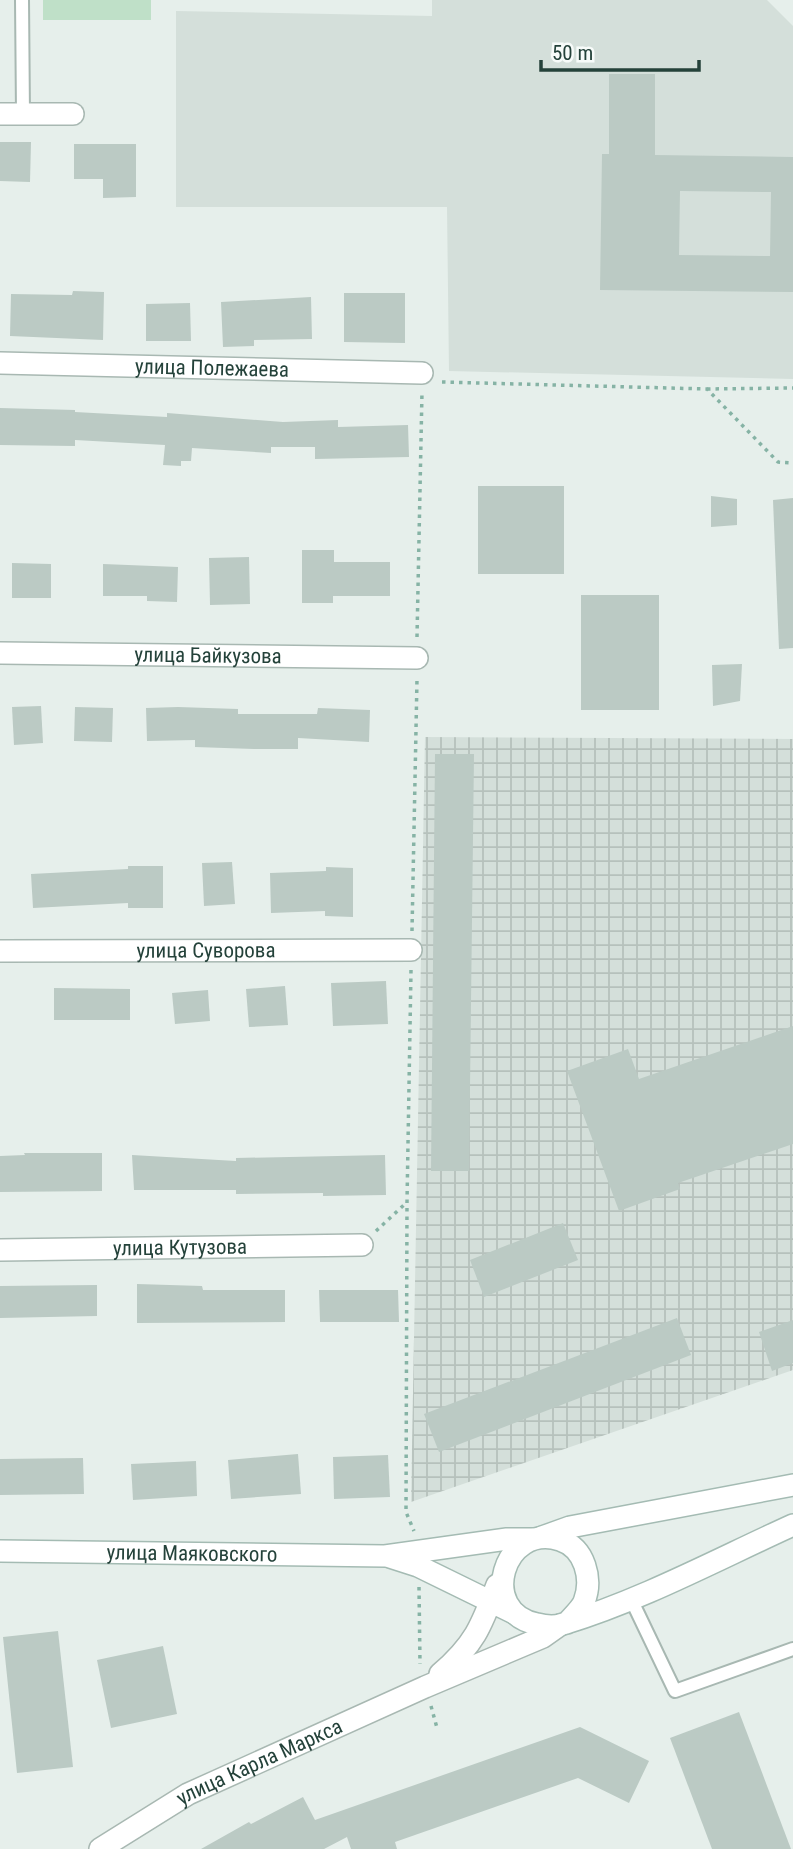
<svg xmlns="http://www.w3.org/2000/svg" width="793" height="1849" font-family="'Roboto Condensed',sans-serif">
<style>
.built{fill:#d4dfda}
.industrial{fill:url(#industrial-grid)}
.green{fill:#bfe0c8}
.building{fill:#bbcac4;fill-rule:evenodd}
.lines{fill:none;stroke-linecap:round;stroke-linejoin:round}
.service-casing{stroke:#a8b8b2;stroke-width:16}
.minor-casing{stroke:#a8b8b2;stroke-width:24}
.tertiary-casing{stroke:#a8b8b2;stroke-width:24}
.secondary-casing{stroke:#a4bbb3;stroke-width:24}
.path{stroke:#86b3a5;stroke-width:3.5;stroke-dasharray:3.5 5;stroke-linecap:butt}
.service{stroke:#fff;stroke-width:12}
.minor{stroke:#fff;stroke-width:21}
.tertiary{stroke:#fff;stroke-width:21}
.secondary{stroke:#fff;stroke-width:21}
.labels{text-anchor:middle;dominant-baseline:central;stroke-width:5;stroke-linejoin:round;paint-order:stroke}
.street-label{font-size:21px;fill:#24423a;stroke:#f7fbf9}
</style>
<defs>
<pattern id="industrial-grid" width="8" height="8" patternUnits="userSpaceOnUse" patternTransform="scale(1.75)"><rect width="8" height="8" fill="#d4dfda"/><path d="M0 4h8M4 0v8" fill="none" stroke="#b6c1bc"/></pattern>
</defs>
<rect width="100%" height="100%" fill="#e6efeb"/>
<polygon class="built" points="432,0 767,0 793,26 793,379 449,371 447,207 176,207 176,11 432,16"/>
<polygon class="industrial" points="425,737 793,739 793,1370 411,1502"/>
<rect class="green" x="43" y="0" width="108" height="20"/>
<g class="building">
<path d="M609,74H655V155L793,157V292L600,290L602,154H609ZM680,191L771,192L770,256L679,255Z"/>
<polygon points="0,142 31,142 30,182 0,181"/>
<polygon points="74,144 136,144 136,197 103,198 103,179 74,179"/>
<polygon points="73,291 104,292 103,340 10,336 11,294 72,295"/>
<polygon points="344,293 405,293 405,343 344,342"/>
<polygon points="311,297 312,339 254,340 254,346 223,347 221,302"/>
<polygon points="190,303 191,341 146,341 146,304"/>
<polygon points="0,408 75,410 75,412 167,417 167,413 283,422 338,420 338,427 408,425 409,457 315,459 315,447 271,447 271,453 192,448 191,461 181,461 181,466 163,465 165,445 75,440 75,446 0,445"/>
<rect x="478" y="486" width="86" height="88"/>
<polygon points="711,496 737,499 737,525 711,527"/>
<polygon points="793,498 793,648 779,649 773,500"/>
<polygon points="302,550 334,550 334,562 390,562 390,596 333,596 333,603 302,603"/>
<polygon points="249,557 250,604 210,605 209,558"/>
<polygon points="12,563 51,564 51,598 12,598"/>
<polygon points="103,564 178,567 177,602 147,601 147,596 103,596"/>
<rect x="581" y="595" width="78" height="115"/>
<polygon points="742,664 740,701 713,706 712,665"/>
<polygon points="41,706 43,743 14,745 12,707"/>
<polygon points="75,707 113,708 112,742 74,741"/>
<polygon points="178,707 238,709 238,714 317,714 318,708 370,710 369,742 298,738 298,749 254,749 195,747 195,740 147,741 146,708"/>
<polygon points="435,754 474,754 469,1171 431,1171"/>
<polygon points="232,862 235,904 204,906 202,863"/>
<polygon points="128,866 163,866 163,908 128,908 128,903 33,908 31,874 128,869"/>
<polygon points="326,867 353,868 353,917 325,916 325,911 271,913 270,873 326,871"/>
<polygon points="386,981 388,1024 333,1026 331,983"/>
<polygon points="285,986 288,1025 249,1027 246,989"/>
<polygon points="54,988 130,989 130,1020 54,1020"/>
<polygon points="208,990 210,1021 175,1024 172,993"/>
<polygon points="793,1026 793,1144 678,1183 680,1189 619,1211 567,1071 628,1049 639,1079"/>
<polygon points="24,1153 102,1153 102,1191 0,1192 0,1156 25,1155"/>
<polygon points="132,1155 236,1161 236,1158 385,1155 386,1195 323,1196 323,1193 236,1194 236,1190 134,1190"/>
<polygon points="563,1223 578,1260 484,1297 470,1260"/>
<polygon points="137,1284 202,1286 203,1290 285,1290 285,1322 137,1323"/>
<polygon points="97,1285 97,1316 0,1318 0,1286"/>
<polygon points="319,1290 398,1290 399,1322 320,1322"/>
<polygon points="677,1318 691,1355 439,1452 424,1414"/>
<polygon points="793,1320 793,1363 772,1371 759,1332"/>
<polygon points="298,1454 301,1494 231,1499 228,1460"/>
<polygon points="388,1455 390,1497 334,1499 333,1457"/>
<polygon points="83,1458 84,1494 0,1495 0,1459"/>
<polygon points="196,1461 197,1496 133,1500 131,1464"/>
<polygon points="58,1631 73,1767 17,1773 3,1637"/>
<polygon points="163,1646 177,1714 111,1728 97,1660"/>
<polygon points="739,1712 791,1849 712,1849 670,1738"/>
<polygon points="580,1727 649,1761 629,1803 578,1778 395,1842 397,1849 351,1849 347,1837 324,1849 201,1849 249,1822 251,1824 303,1797 315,1820"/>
</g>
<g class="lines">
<defs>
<g id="service">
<polyline points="22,0 23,114"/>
<polyline points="631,1599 675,1691 793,1649"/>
</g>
<g id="minor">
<polyline points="0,114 73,114"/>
<path id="s1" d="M0,363L422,373"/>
<path id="s2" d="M0,653L417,658"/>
<path id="s3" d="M0,951L411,950"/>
<path id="s4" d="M0,1250L362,1245"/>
</g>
<g id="tertiary">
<path d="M440,1674C474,1645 481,1627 497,1585"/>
<path id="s5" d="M100,1849L188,1794L425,1687L543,1637L560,1625"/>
</g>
<g id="secondary">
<polyline points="542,1537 570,1527 793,1485"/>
<path id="s6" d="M0,1551L385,1556L507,1539H532"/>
<polyline points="390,1557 418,1566 514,1613"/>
<path d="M567,1623C572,1617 581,1609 584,1602C593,1579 585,1548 560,1540C503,1522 477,1612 537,1624C545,1626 555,1627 563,1624C642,1600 718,1559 793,1525"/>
</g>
</defs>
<use href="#service" class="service-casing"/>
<use href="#minor" class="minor-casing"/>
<use href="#tertiary" class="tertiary-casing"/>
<use href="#secondary" class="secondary-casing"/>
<g class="path">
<polyline points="442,382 707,389 778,462 793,463"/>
<polyline points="707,389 793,388"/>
<polyline points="417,637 422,392"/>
<polyline points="412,931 417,679"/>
<polyline points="411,970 407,1202 406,1512 414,1531"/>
<polyline points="376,1231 406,1203"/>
<polyline points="419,1587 420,1664"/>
<polyline points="431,1706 437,1728"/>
</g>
<use href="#service" class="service"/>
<use href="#minor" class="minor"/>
<use href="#tertiary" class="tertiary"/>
<use href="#secondary" class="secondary"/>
</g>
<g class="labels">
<g class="street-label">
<text stroke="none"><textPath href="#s1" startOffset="212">улица Полежаева</textPath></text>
<text stroke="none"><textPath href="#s2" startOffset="208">улица Байкузова</textPath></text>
<text stroke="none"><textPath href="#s3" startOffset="206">улица Суворова</textPath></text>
<text stroke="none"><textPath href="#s4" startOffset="180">улица Кутузова</textPath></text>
<text stroke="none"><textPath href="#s6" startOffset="192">улица Маяковского</textPath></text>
<text stroke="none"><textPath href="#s5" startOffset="182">улица Карла Маркса</textPath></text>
</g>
</g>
<path d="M541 60v10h158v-10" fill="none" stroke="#24423a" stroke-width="3.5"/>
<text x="552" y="60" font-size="21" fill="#24423a" stroke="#f7fbf9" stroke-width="5" paint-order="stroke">50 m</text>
</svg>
